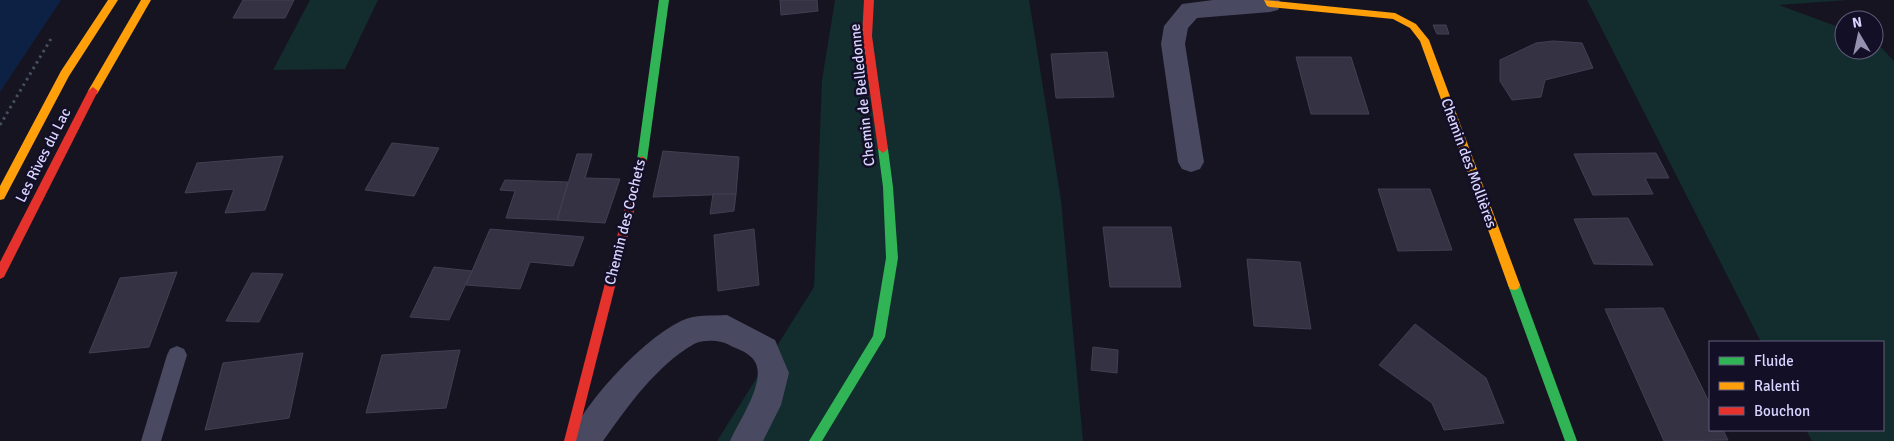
<svg xmlns="http://www.w3.org/2000/svg" width="1894" height="441" font-family="Signika,sans-serif">
<style>
.green{fill:#132c2d}
.water{fill:#0d2144}
.building{fill:#343243;stroke:#433f54}
.lines{fill:none;stroke-linecap:round;stroke-linejoin:round}
.path{stroke:#44505f;stroke-width:3;stroke-dasharray:2.5 4;stroke-linecap:butt}
.lane{fill:#4a4962;fill-rule:evenodd}
.street{fill:#4a4962;fill-rule:evenodd}
.fast{fill:#30b455;fill-rule:evenodd}
.slow{fill:#ff9f0a;fill-rule:evenodd}
.jam{fill:#e5322d;fill-rule:evenodd}
.labels{text-anchor:middle;dominant-baseline:central;stroke-width:5;stroke-linejoin:round;paint-order:stroke}
.street-label{font-size:15px;fill:#d9d4ff;stroke:#130f26}
</style>
<rect width="100%" height="100%" fill="#161421"/>
<g class="green">
<polygon points="310,0 378,0 345,69 273,70"/>
<polygon points="835,0 1029,0 1061,200 1083,441 717,441 814,287 822,80"/>
<polygon points="1587,0 1848,0 1779,5 1844,29 1844,50 1874,50 1874,40 1894,61 1894,441 1812,441 1806,430 1883,430 1883,342 1761,342"/>
</g>
<polygon class="water" points="0,0 61,0 0,92"/>
<g class="building">
<polygon points="243,0 294,0 285,18 233,18"/>
<polygon points="780,0 817,0 818,11 781,15"/>
<polygon points="1433,25 1446,25 1449,34 1437,34"/>
<polygon points="1553,41 1582,43 1593,68 1545,80 1541,97 1512,100 1500,81 1500,60 1536,43"/>
<polygon points="1107,52 1114,97 1056,98 1051,54"/>
<polygon points="1296,57 1351,57 1369,114 1311,114"/>
<polygon points="392,143 439,148 414,196 365,190"/>
<polygon points="663,151 739,157 736,194 653,197"/>
<polygon points="1656,153 1669,178 1645,178 1653,194 1593,195 1574,154"/>
<polygon points="577,154 592,154 585,178 620,179 605,223 557,220"/>
<polygon points="283,156 265,210 225,213 234,189 185,193 197,163"/>
<polygon points="505,180 568,182 557,220 506,218 515,191 500,190"/>
<polygon points="1378,189 1430,189 1452,250 1398,251"/>
<polygon points="713,194 736,194 734,211 710,214"/>
<polygon points="1628,218 1653,265 1594,264 1574,219"/>
<polygon points="1103,227 1171,227 1181,287 1110,287"/>
<polygon points="490,229 584,237 573,266 530,262 520,289 466,285"/>
<polygon points="754,229 759,285 718,291 714,235"/>
<polygon points="1247,259 1300,262 1311,329 1254,326"/>
<polygon points="434,267 472,271 449,320 410,317"/>
<polygon points="177,272 149,347 89,353 120,278"/>
<polygon points="252,273 283,274 259,322 226,321"/>
<polygon points="1663,308 1710,404 1710,430 1723,430 1728,440 1664,441 1605,309"/>
<polygon points="1415,324 1486,378 1504,423 1444,430 1432,403 1379,365"/>
<polygon points="1093,347 1118,350 1117,373 1091,370"/>
<polygon points="460,350 446,408 366,413 382,355"/>
<polygon points="303,353 289,418 205,430 223,363"/>
</g>
<g class="lines">
<polyline class="path" points="0,125 52,37"/>
<polygon class="lane" points="177,346 184,349 187,355 161,441 141,441 167,355 170,349"/>
<g class="street">
<polygon points="1213,0 1279,0 1282,4 1278,10 1270,12 1197,18 1188,28 1185,44 1204,162 1200,169 1191,172 1182,169 1178,162 1161,44 1164,26 1182,4"/>
<path d="M727,315L775,340L789,373L781,405L763,441H730C738,422 772,375 751,357C746,352 738,349 731,346C722,340 704,339 694,344C656,366 628,406 603,441H568C586,401 642,340 681,321C695,314 712,316 727,315Z"/>
</g>
<g class="fast">
<polygon points="659,0 669,0 647,160 642,164 637,160"/>
<polygon points="883,145 888,149 893,187 898,258 885,337 822,441 809,441 873,336 886,258 883,187 878,149"/>
<polygon points="1514,280 1518,281 1520,285 1577,441 1565,441 1508,285 1510,281"/>
</g>
<g class="slow">
<polygon points="108,0 118,0 69,76 4,199 0,200 0,186 61,71"/>
<polygon points="141,0 151,0 97,94 89,94 88,91"/>
<polygon points="1264,0 1395,13 1416,24 1429,40 1520,285 1518,289 1514,290 1510,289 1508,285 1420,41 1410,28 1393,19 1270,7 1267,6"/>
</g>
<g class="jam">
<polygon points="864,0 874,0 872,36 888,149 883,153 878,149 862,36"/>
<polygon points="93,87 98,91 4,277 0,279 0,262 88,91"/>
<polygon points="642,156 647,160 576,441 564,441 637,160"/>
</g>
</g>
<g class="labels">
<g class="street-label">
<text transform="translate(862 95) rotate(-96)">Chemin de Belledonne</text>
<text transform="translate(43 155) rotate(-63)">Les Rives du Lac</text>
<text transform="translate(1469 163) rotate(70)">Chemin des Mollières</text>
<text transform="translate(625 222) rotate(-76)">Chemin des Cochets</text>
</g>
</g>
<rect x="1709" y="341" width="175" height="90" fill="#130f26" stroke="#625e7d"/>
<rect x="1719" y="357" width="25" height="8" fill="#30b455" stroke="#625e7d"/>
<text x="1754" y="366" font-size="15" fill="#d9d4ff">Fluide</text>
<rect x="1719" y="382" width="25" height="8" fill="#ff9f0a" stroke="#625e7d"/>
<text x="1754" y="391" font-size="15" fill="#d9d4ff">Ralenti</text>
<rect x="1719" y="407" width="25" height="8" fill="#e5322d" stroke="#625e7d"/>
<text x="1754" y="416" font-size="15" fill="#d9d4ff">Bouchon</text>
<g transform="translate(1859 35) rotate(351)"><circle r="24" fill="#130f26" stroke="#625e7d"/>
<path d="M0-4L9 19L0 12L-9 19Z" fill="#9591b1"/>
<text y="-8" font-size="14" font-weight="bold" text-anchor="middle" fill="#d9d4ff">N</text>
</g>
</svg>
